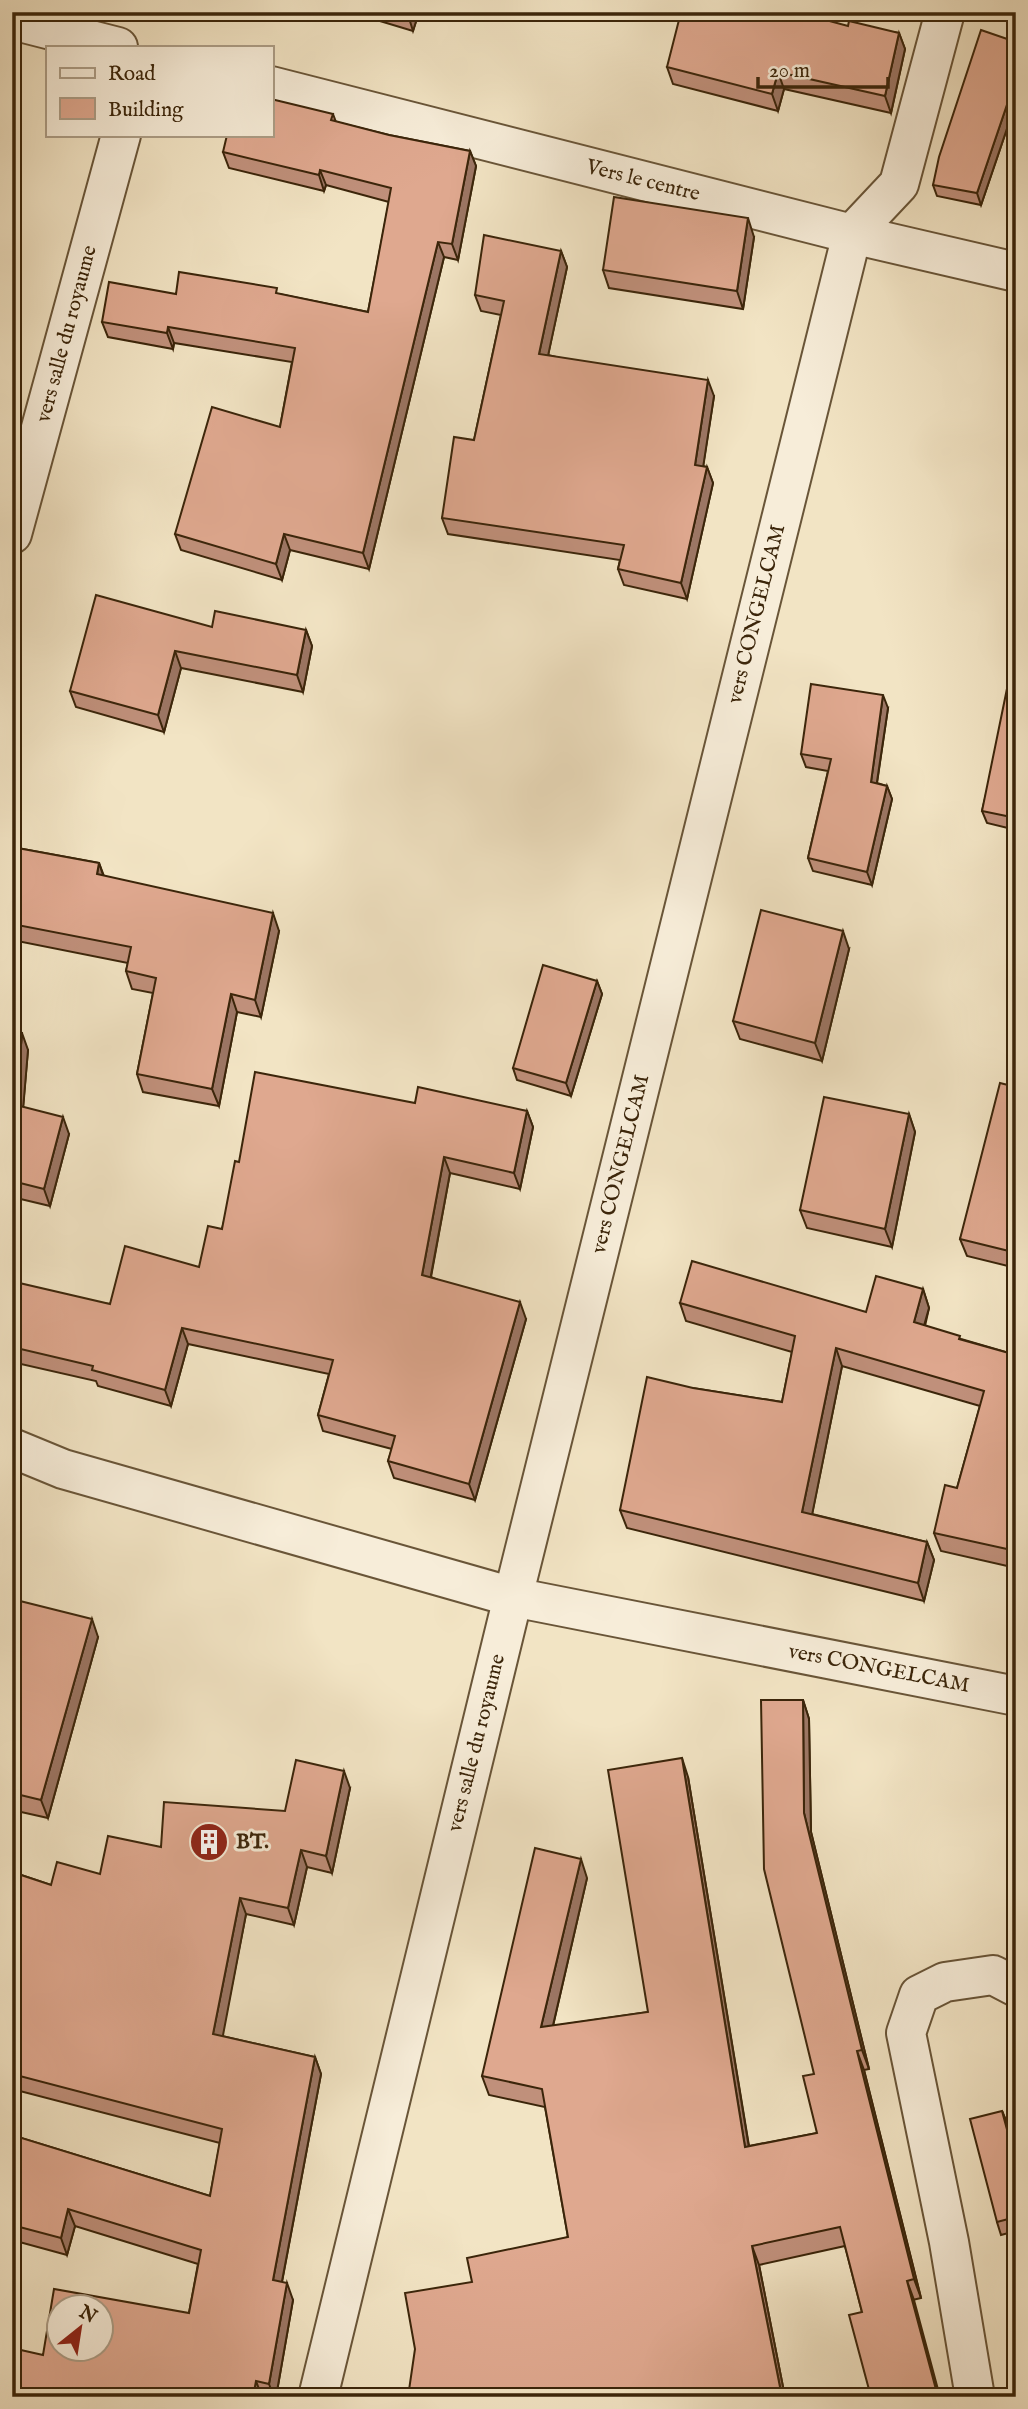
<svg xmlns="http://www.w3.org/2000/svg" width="1028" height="2409" font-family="'IM FELL English',serif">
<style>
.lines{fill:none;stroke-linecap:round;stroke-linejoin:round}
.minor-casing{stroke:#695538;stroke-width:42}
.minor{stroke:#f7edd9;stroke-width:38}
.wall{fill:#c0907b;stroke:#3b250a;stroke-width:2}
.shaded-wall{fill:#9c7664;stroke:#3b250a;stroke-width:2}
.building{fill:#dfa88f;stroke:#3b250a;stroke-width:2;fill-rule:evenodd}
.labels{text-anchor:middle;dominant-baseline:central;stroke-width:6;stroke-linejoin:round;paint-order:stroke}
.street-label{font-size:21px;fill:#3b250a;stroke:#f7edd9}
.poi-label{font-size:21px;font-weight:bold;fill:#3b250a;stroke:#f7edd9;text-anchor:start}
</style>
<rect width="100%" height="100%" fill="#f2e4c4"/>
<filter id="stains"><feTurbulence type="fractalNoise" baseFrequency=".00286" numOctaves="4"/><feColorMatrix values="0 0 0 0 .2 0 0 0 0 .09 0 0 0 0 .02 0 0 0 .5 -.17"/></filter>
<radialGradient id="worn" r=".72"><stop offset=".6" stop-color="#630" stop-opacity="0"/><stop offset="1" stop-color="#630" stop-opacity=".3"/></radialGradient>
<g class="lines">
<defs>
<g id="minor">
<polyline points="945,12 899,184 852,234 513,1597 1016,1696"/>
<polyline points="12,20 118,47"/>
<polyline points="271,86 852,234 1016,272"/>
<polyline points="12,534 121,135"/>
<polyline points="12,1448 63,1469 513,1597 318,2397"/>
<polyline points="975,2397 949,2242 906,2033 919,1995 945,1982 993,1975 1016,1987"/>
</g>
</defs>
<use href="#minor" class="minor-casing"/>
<use href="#minor" class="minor"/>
</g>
<g class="wall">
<polygon points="350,12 419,12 413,31"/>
<polygon points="848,26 899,33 905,49 891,113 784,89 778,111 673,84 667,67"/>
<polygon points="1016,42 1016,102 981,205 937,196 933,185"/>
<polygon points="333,114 336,122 389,135 470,151 476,166 458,260 444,257 369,569 290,550 282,580 181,550 175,534 280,427 292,362 174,343 173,349 108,337 102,322 176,294 279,294 368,312 389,202 326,185 324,191 229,168 223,152"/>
<polygon points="754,237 743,309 609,288 603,270"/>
<polygon points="561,251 567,267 548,355 714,396 703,466 707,467 713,483 687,599 624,585 618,569 620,560 448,534 442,518 474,440 501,315 481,311 475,295"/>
<polygon points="212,627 306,630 312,646 303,692 181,668 164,732 76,707 70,691"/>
<polygon points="1016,670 1016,830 987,823 982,811"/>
<polygon points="888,708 877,783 887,786 892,799 872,885 813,871 808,858 828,771 806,767 801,754"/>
<polygon points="12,847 99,863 104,876 279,931 261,1017 237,1012 219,1106 143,1092 137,1074 153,993 132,989 126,971 128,963 12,940"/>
<polygon points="849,949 822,1061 740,1039 733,1021"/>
<polygon points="597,981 602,994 571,1096 517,1080 513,1068"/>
<polygon points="12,1032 28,1050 23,1107 69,1134 50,1206 12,1197"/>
<polygon points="1016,1087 1016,1268 967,1256 960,1239"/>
<polygon points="415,1103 527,1111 533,1127 520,1189 450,1173 431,1277 526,1319 475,1500 394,1478 388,1461 392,1449 323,1431 318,1415 329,1374 188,1344 171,1406 98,1386 96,1381 12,1362 12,1295 110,1304 199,1267 222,1229 239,1162"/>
<polygon points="909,1114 915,1132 892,1247 807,1228 800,1210"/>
<polygon points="923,1289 929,1308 925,1326 961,1339 1016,1355 1016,1568 941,1551 934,1533 957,1488 980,1406 842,1366 812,1514 927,1542 934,1560 924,1601 627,1528 620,1510 693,1388 782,1402 792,1352 686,1321 680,1303 866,1312"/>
<polygon points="12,1599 98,1637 48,1818 12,1810"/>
<polygon points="803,1700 809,1719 811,1832 869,2069 864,2070 921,2298 862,2312 845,2246 759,2265 785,2397 408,2397 472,2282 568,2237 545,2107 489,2095 482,2076 587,1878 553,2026 648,2012 688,1777 749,2146 817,2133 814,2074"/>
<polygon points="350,1788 332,1873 307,1867 294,1925 246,1914 222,2036 315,2057 321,2074 282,2282 293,2300 276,2397 12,2397 43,2355 189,2313 198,2264 75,2226 67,2255 12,2240 12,2135 210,2196 220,2143 12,2089 12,1872 51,1885 100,1874 161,1847 285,1811"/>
<polygon points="1002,2111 1007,2123 1016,2158 1016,2231 1001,2235 997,2222"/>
</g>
<g class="shaded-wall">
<polygon points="410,12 419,12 413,31 409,18"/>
<polygon points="899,33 905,49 891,113 885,96"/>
<polygon points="778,72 784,89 778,111 772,94"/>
<polygon points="1016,78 1016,102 981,205 977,193"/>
<polygon points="470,151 476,166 458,260 452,244"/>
<polygon points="320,170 326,185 324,191 319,175"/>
<polygon points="748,218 754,237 743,309 737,291"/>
<polygon points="438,242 444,257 369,569 363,553"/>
<polygon points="561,251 567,267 545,370 539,354"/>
<polygon points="168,327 174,343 173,349 167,333"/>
<polygon points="708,380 714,396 701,481 695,465"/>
<polygon points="707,467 713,483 687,599 681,583"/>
<polygon points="284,534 290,550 282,580 276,564"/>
<polygon points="306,630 312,646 303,692 297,675"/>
<polygon points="175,651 181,668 164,732 158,715"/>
<polygon points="883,695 888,708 875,795 871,782"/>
<polygon points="887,786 892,799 872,885 867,872"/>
<polygon points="99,863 105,881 97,874"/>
<polygon points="273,913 279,931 261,1017 255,1000"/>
<polygon points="843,931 849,949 822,1061 815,1043"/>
<polygon points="597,981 602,994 571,1096 566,1083"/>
<polygon points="231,994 237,1012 219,1106 212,1089"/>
<polygon points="22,1033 28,1050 22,1122 16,1105"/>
<polygon points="527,1111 533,1127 520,1189 514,1173"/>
<polygon points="909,1114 915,1132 892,1247 885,1229"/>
<polygon points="63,1117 69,1134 50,1206 44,1189"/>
<polygon points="444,1157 450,1173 428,1291 422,1275"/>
<polygon points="1016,1241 1016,1259 1013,1252"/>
<polygon points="923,1289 929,1308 920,1340 914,1322"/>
<polygon points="520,1302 526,1319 475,1500 469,1484"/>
<polygon points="182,1328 188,1344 171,1406 165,1390"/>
<polygon points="836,1348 842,1366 809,1530 802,1512"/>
<polygon points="927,1542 934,1560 924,1601 918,1583"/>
<polygon points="92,1619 98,1637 48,1818 41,1800"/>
<polygon points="803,1700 809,1719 811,1832 869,2069 862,2050 804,1813"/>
<polygon points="682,1758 688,1777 752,2166 745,2147"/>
<polygon points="344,1771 350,1788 332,1873 326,1856"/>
<polygon points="301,1850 307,1867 294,1925 288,1908"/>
<polygon points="581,1859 587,1878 548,2047 541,2027"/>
<polygon points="240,1898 246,1914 220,2051 213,2034"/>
<polygon points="857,2051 864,2070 921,2298 914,2279"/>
<polygon points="315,2057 321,2074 279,2297 273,2280"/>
<polygon points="1002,2111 1007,2123 1016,2158 1016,2163"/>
<polygon points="68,2209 75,2226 67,2255 61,2238"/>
<polygon points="752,2246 759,2265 785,2397 782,2397"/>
<polygon points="907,2281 914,2300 940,2397 938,2397"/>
<polygon points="287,2283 293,2300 276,2397 274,2397 269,2384"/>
<polygon points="256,2381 262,2397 253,2397"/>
</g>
<g class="building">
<polygon points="390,12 410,12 409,18"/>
<polygon points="681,12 796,12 848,26 849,21 899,33 885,96 778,72 772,94 667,67"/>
<polygon points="981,30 1016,42 1016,78 977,193 933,185 939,157"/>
<polygon points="271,99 333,114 331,120 389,135 470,151 452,244 438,242 363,553 284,534 276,564 175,534 212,407 280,427 295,348 168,327 167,333 102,322 109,282 176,294 179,272 277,288 276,293 368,312 391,188 320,170 319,175 223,152 227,135 271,135"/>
<polygon points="614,197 748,218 737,291 603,270"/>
<polygon points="484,235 561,251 539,354 708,380 695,465 707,467 681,583 618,569 624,545 442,518 454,437 474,440 504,301 475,295"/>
<polygon points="96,595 212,627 215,611 306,630 297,675 175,651 158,715 70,691"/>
<polygon points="1011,669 1016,670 1016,818 982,811"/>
<polygon points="811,684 883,695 871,782 887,786 867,872 808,858 831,759 801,754"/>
<polygon points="12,847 99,863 97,874 273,913 255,1000 231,994 212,1089 137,1074 156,978 126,971 131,947 12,924"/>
<polygon points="761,910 843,931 815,1043 733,1021"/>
<polygon points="543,965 597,981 566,1083 513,1068"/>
<polygon points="12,1032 22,1033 16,1105 63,1117 44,1189 12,1181"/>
<polygon points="255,1072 415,1103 418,1087 527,1111 514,1173 444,1157 422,1275 520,1302 469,1484 388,1461 395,1436 318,1415 333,1360 182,1328 165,1390 92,1370 93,1366 12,1347 12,1295 15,1282 110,1304 125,1246 199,1267 208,1226 222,1229 235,1161 239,1162"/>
<polygon points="1000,1083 1016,1087 1016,1241 1013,1252 960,1239"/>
<polygon points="824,1097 909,1114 885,1229 800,1210"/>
<polygon points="692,1261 866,1312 876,1276 923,1289 914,1322 960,1336 959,1339 1016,1355 1016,1551 934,1533 945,1485 957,1488 984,1391 836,1348 802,1512 927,1542 918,1583 620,1510 647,1377 693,1388 782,1402 795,1336 680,1303"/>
<polygon points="12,1599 92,1619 41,1800 12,1793"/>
<polygon points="761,1700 803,1700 804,1813 862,2050 857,2051 914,2279 907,2281 938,2397 871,2397 849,2315 862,2312 840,2227 752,2246 782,2397 408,2397 415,2349 405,2293 472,2282 467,2258 568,2237 542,2089 482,2076 535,1848 581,1859 541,2027 648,2012 608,1770 682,1758 745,2147 817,2133 803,2076 814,2074 764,1869"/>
<path d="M296,1760L344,1771L326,1856L301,1850L288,1908L240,1898L213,2034L315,2057L273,2280L287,2283L269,2384L256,2381L253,2397H12V2348L43,2355L54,2289L189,2313L201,2250L68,2209L61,2238L12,2225V2135L210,2196L222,2129L12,2074V1872L51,1885L57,1862L100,1874L108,1836L161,1847L164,1802L285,1811ZM60,2307H102V2349H60Z"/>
<polygon points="1002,2111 1016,2163 1016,2217 997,2222 970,2119"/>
</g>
<defs>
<symbol id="building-disc" viewBox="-11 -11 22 22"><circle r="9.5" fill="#8f2418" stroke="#f7edd9"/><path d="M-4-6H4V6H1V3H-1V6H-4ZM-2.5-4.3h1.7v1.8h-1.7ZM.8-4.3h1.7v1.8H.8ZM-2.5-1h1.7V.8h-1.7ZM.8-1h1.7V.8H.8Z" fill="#fff"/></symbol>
</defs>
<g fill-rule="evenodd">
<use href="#building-disc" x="187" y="1820" width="44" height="44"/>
</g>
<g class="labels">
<g class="street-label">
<text transform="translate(643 181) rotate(14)">Vers le centre</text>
<text transform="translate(67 334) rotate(-75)">vers salle du royaume</text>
<text transform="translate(757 614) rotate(-76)">vers CONGELCAM</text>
<text transform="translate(621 1164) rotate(-76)">vers CONGELCAM</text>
<text transform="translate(879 1669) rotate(11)">vers CONGELCAM</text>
<text transform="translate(477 1743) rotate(-76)">vers salle du royaume</text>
</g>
<g class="poi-label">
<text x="236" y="1842">BT.</text>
</g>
</g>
<rect width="1028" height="2409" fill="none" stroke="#f2e4c4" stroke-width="42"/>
<rect x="14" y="14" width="1000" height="2381" fill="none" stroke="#3b250a" stroke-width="3.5"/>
<rect x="21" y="21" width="986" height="2367" fill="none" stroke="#3b250a" stroke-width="2"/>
<rect x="46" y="46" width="228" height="91" fill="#f7edd9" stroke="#ac9d86" stroke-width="2"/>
<rect x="60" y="68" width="35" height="10" fill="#f7edd9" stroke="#ac9d86" stroke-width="2"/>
<text x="108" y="80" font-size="21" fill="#3b250a">Road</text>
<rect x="60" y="98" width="35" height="21" fill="#dfa88f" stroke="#ac9d86" stroke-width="2"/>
<text x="108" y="116" font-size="21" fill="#3b250a">Building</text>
<g transform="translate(80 2328) rotate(30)"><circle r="33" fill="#f7edd9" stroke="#ac9d86" stroke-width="2"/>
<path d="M0-5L12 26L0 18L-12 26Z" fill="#8f2418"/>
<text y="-10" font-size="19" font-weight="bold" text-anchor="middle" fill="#3b250a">N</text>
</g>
<path d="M758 77v10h130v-10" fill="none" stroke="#3b250a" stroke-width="3.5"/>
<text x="769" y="77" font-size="21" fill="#3b250a" stroke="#f7edd9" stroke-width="5" paint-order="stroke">20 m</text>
<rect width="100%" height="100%" filter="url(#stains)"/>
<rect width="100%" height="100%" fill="url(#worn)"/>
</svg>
